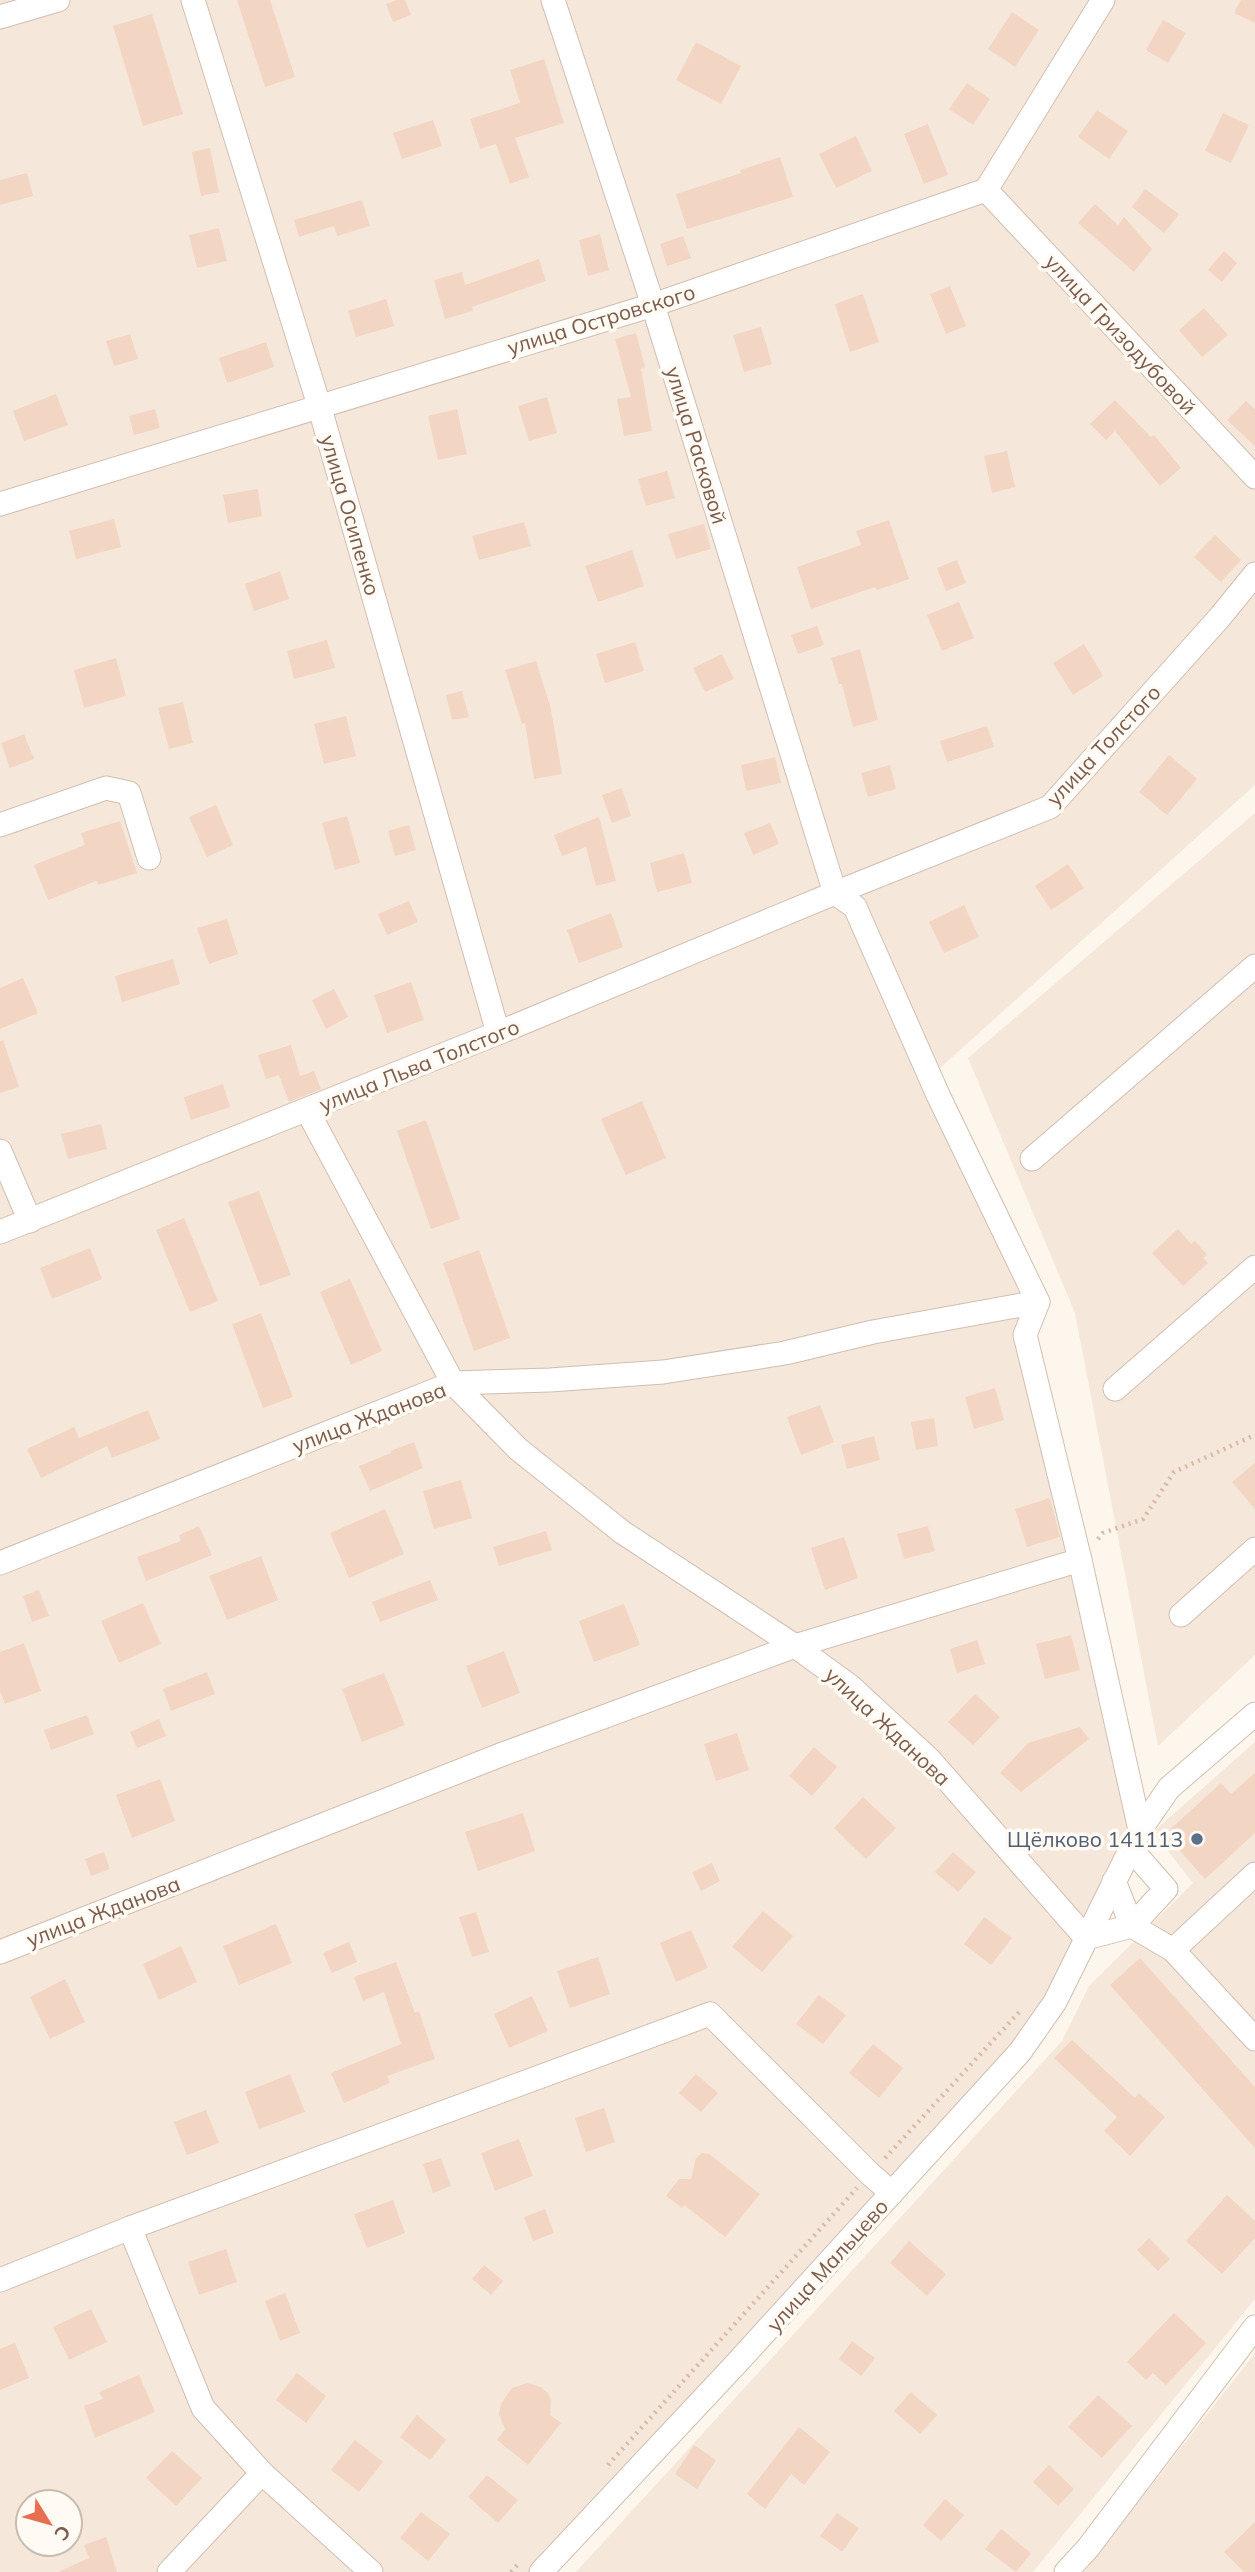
<svg xmlns="http://www.w3.org/2000/svg" width="1255" height="2572" font-family="Mulish,sans-serif">
<style>
.residential{fill:#f5e8da;fill-rule:evenodd}
.building{fill:#f3d5c3}
.lines{fill:none;stroke-linecap:round;stroke-linejoin:round}
.minor-casing{stroke:#d1beb0;stroke-width:25}
.path{stroke:#d9b8a5;stroke-width:4.5;stroke-dasharray:2 5;stroke-linecap:butt}
.minor{stroke:#fff;stroke-width:23}
.service-dot{fill:#5c6f8a;stroke:#fffaf3;stroke-width:2.5}
.labels{text-anchor:middle;dominant-baseline:central;stroke-width:7;stroke-linejoin:round;paint-order:stroke}
.street-label{font-size:21px;fill:#7a5c4d;stroke:#fffaf3}
.service-label{font-size:21px;fill:#4e5e75;stroke:#fffaf3;text-anchor:end}
</style>
<rect width="100%" height="100%" fill="#fdf6ec"/>
<g class="residential">
<path d="M0,0H1255V785L931,1076L1038,1302L1025,1335L1140,1830L1055,2002L541,2572H0ZM28,2502H70V2544H28Z"/>
<polygon points="1255,813 1255,1655 1158,1746 1075,1313 968,1058"/>
<polygon points="1255,1742 1255,2299 1033,2572 576,2572 1062,2041 1089,1986 1193,1883 1153,1832"/>
<polygon points="1255,2353 1255,2572 1084,2572"/>
</g>
<g class="building">
<polygon points="237,0 270,0 295,77 265,87"/>
<polygon points="397,0 405,0 411,15 393,22 386,4"/>
<polygon points="1241,0 1255,0 1255,23 1234,13"/>
<polygon points="1012,12 1039,30 1015,67 988,49"/>
<polygon points="152,14 183,114 143,126 113,26"/>
<polygon points="1163,20 1186,33 1168,63 1146,50"/>
<polygon points="696,42 741,66 721,104 676,80"/>
<polygon points="544,59 564,123 515,138 529,177 510,184 496,144 480,149 470,119 520,103 510,70"/>
<polygon points="967,83 990,99 973,125 949,109"/>
<polygon points="1097,110 1128,131 1109,159 1078,137"/>
<polygon points="1223,113 1249,125 1231,163 1205,151"/>
<polygon points="433,120 442,146 402,159 393,133"/>
<polygon points="928,124 948,175 924,184 904,134"/>
<polygon points="856,136 872,171 836,188 819,154"/>
<polygon points="210,148 219,192 201,196 192,152"/>
<polygon points="780,157 793,197 687,229 676,194 741,173 740,170"/>
<polygon points="27,173 33,196 0,205 0,180"/>
<polygon points="1145,189 1179,214 1164,233 1132,207"/>
<polygon points="362,200 370,226 337,236 334,226 299,237 294,220"/>
<polygon points="1095,204 1118,225 1124,217 1152,249 1134,272 1078,223"/>
<polygon points="219,228 227,261 197,268 189,235"/>
<polygon points="600,234 609,270 588,276 579,240"/>
<polygon points="683,236 691,258 667,266 660,244"/>
<polygon points="1224,251 1237,263 1222,282 1208,270"/>
<polygon points="539,259 546,281 472,307 473,311 445,319 434,280 462,272 465,285"/>
<polygon points="950,286 966,326 946,334 930,294"/>
<polygon points="863,294 879,342 850,352 835,304"/>
<polygon points="386,299 394,326 356,337 348,311"/>
<polygon points="1204,308 1228,335 1202,357 1179,330"/>
<polygon points="761,327 772,364 744,372 733,335"/>
<polygon points="636,333 645,367 641,369 652,431 624,436 617,399 631,397 615,339"/>
<polygon points="130,334 138,359 114,366 106,341"/>
<polygon points="266,342 274,367 227,383 219,358"/>
<polygon points="56,394 68,425 24,441 13,411"/>
<polygon points="547,397 557,433 529,441 518,406"/>
<polygon points="1115,400 1151,437 1154,435 1181,468 1160,486 1115,431 1106,440 1090,424"/>
<polygon points="1246,401 1255,409 1255,446 1227,420"/>
<polygon points="155,409 160,428 134,435 129,416"/>
<polygon points="457,409 467,454 438,460 428,416"/>
<polygon points="1007,451 1015,487 992,493 984,456"/>
<polygon points="667,471 675,498 646,506 638,479"/>
<polygon points="258,489 262,516 228,523 223,495"/>
<polygon points="114,519 121,547 76,559 69,531"/>
<polygon points="889,520 909,579 877,590 875,587 811,609 797,567 861,545 856,531"/>
<polygon points="524,522 531,546 479,560 472,536"/>
<polygon points="704,524 711,549 676,559 668,534"/>
<polygon points="1215,535 1241,560 1221,582 1194,557"/>
<polygon points="632,550 644,586 598,602 585,566"/>
<polygon points="957,560 966,583 946,591 937,568"/>
<polygon points="280,571 289,599 254,611 245,584"/>
<polygon points="959,602 974,638 942,651 927,615"/>
<polygon points="817,626 824,645 798,654 791,635"/>
<polygon points="327,640 335,668 294,679 287,651"/>
<polygon points="635,642 644,671 605,683 596,654"/>
<polygon points="1084,644 1103,676 1073,695 1053,663"/>
<polygon points="860,649 878,720 853,727 842,684 839,684 831,658"/>
<polygon points="722,654 734,679 705,692 693,668"/>
<polygon points="116,658 126,696 84,708 74,670"/>
<polygon points="536,661 551,709 562,774 534,779 525,723 522,724 505,670"/>
<polygon points="462,691 469,717 452,720 446,695"/>
<polygon points="183,702 193,743 169,749 158,708"/>
<polygon points="346,716 356,756 324,764 314,724"/>
<polygon points="987,726 994,747 947,762 940,741"/>
<polygon points="24,734 34,759 10,768 1,743"/>
<polygon points="1169,755 1197,779 1167,815 1139,792"/>
<polygon points="775,757 781,783 746,791 741,765"/>
<polygon points="890,765 896,789 868,797 861,773"/>
<polygon points="622,788 631,816 612,823 602,795"/>
<polygon points="216,805 233,845 207,857 189,817"/>
<polygon points="347,816 360,863 335,870 322,823"/>
<polygon points="599,817 616,881 596,886 586,847 562,856 554,835"/>
<polygon points="120,821 137,873 98,885 96,881 48,900 34,865 85,845 81,833"/>
<polygon points="770,823 779,844 753,855 744,833"/>
<polygon points="409,825 416,850 395,856 388,831"/>
<polygon points="684,853 692,883 657,892 650,863"/>
<polygon points="1068,864 1084,888 1051,910 1035,886"/>
<polygon points="409,901 418,922 387,935 378,914"/>
<polygon points="964,905 979,937 944,953 929,922"/>
<polygon points="611,913 623,947 579,963 567,930"/>
<polygon points="227,919 238,954 209,964 197,928"/>
<polygon points="173,959 180,984 122,1002 115,976"/>
<polygon points="23,978 38,1013 0,1029 0,988"/>
<polygon points="411,982 424,1020 387,1033 374,995"/>
<polygon points="334,989 348,1017 326,1029 312,1000"/>
<polygon points="3,1040 19,1087 0,1093 0,1041"/>
<polygon points="291,1045 300,1076 314,1071 321,1089 289,1102 279,1075 266,1079 258,1055"/>
<polygon points="223,1084 230,1107 191,1120 184,1097"/>
<polygon points="642,1101 666,1158 626,1175 601,1119"/>
<polygon points="426,1120 460,1219 431,1229 397,1131"/>
<polygon points="101,1124 107,1149 68,1159 61,1134"/>
<polygon points="259,1191 291,1275 260,1286 228,1202"/>
<polygon points="184,1218 218,1301 190,1312 156,1230"/>
<polygon points="1178,1229 1191,1244 1195,1241 1207,1255 1203,1258 1208,1263 1183,1286 1152,1253"/>
<polygon points="90,1248 102,1279 52,1299 40,1268"/>
<polygon points="479,1250 510,1338 474,1351 443,1263"/>
<polygon points="350,1279 382,1351 351,1365 320,1292"/>
<polygon points="261,1313 293,1397 263,1408 232,1324"/>
<polygon points="995,1388 1004,1420 974,1429 965,1397"/>
<polygon points="820,1405 834,1442 801,1455 787,1417"/>
<polygon points="148,1410 160,1439 112,1458 107,1446 41,1478 27,1449 74,1427 79,1438"/>
<polygon points="934,1418 938,1446 916,1450 911,1422"/>
<polygon points="874,1436 880,1460 847,1469 841,1445"/>
<polygon points="414,1442 423,1468 370,1491 359,1466 391,1453 390,1451"/>
<polygon points="1255,1463 1255,1509 1232,1482"/>
<polygon points="461,1480 472,1518 434,1529 423,1491"/>
<polygon points="1050,1498 1060,1537 1027,1547 1015,1509"/>
<polygon points="385,1509 404,1554 349,1578 330,1533"/>
<polygon points="199,1526 212,1555 146,1581 137,1557 181,1541 179,1535"/>
<polygon points="928,1526 935,1551 904,1559 897,1534"/>
<polygon points="546,1531 552,1550 499,1566 493,1547"/>
<polygon points="844,1537 858,1578 825,1590 811,1548"/>
<polygon points="261,1556 278,1600 227,1620 209,1576"/>
<polygon points="430,1580 438,1600 380,1622 372,1602"/>
<polygon points="39,1590 49,1616 32,1622 23,1596"/>
<polygon points="143,1603 161,1644 119,1663 101,1621"/>
<polygon points="624,1604 640,1645 594,1662 579,1621"/>
<polygon points="1071,1635 1080,1670 1045,1679 1036,1644"/>
<polygon points="977,1640 985,1664 957,1673 950,1649"/>
<polygon points="24,1643 41,1691 5,1704 0,1691 0,1652"/>
<polygon points="504,1651 520,1693 482,1708 466,1666"/>
<polygon points="207,1672 215,1694 171,1711 163,1689"/>
<polygon points="384,1673 405,1725 362,1742 342,1689"/>
<polygon points="975,1694 1000,1717 973,1745 948,1722"/>
<polygon points="87,1715 94,1734 51,1750 44,1730"/>
<polygon points="159,1719 166,1736 137,1748 130,1732"/>
<polygon points="1080,1727 1089,1739 1021,1792 1000,1773 1028,1743"/>
<polygon points="737,1733 749,1770 716,1781 704,1744"/>
<polygon points="814,1747 837,1767 812,1796 789,1776"/>
<polygon points="1255,1773 1255,1833 1205,1879 1165,1834 1221,1783 1231,1794"/>
<polygon points="160,1779 175,1821 132,1838 116,1795"/>
<polygon points="863,1797 896,1828 866,1859 834,1828"/>
<polygon points="523,1813 535,1851 478,1871 465,1832"/>
<polygon points="104,1852 110,1869 91,1876 85,1859"/>
<polygon points="953,1852 976,1872 958,1892 935,1872"/>
<polygon points="712,1863 720,1881 701,1891 692,1872"/>
<polygon points="763,1911 793,1936 762,1972 732,1947"/>
<polygon points="476,1912 489,1952 472,1957 459,1917"/>
<polygon points="984,1917 1012,1938 991,1965 964,1944"/>
<polygon points="276,1924 292,1963 239,1985 223,1946"/>
<polygon points="691,1930 708,1968 676,1982 660,1943"/>
<polygon points="349,1942 357,1962 332,1973 323,1953"/>
<polygon points="181,1946 197,1982 159,2000 143,1964"/>
<polygon points="598,1957 610,1994 570,2008 557,1971"/>
<polygon points="1140,1958 1255,2087 1255,2148 1110,1985"/>
<polygon points="396,1962 415,2013 419,2011 435,2059 387,2076 390,2083 344,2103 331,2073 401,2044 384,1992 363,2001 354,1977"/>
<polygon points="65,1979 85,2022 50,2039 30,1997"/>
<polygon points="819,1995 846,2015 823,2044 796,2024"/>
<polygon points="532,1996 548,2031 509,2048 494,2014"/>
<polygon points="1072,2040 1135,2098 1139,2093 1165,2117 1130,2156 1104,2131 1117,2117 1054,2058"/>
<polygon points="873,2044 903,2068 879,2098 849,2073"/>
<polygon points="290,2074 305,2112 259,2129 245,2092"/>
<polygon points="696,2074 718,2093 701,2112 679,2093"/>
<polygon points="604,2108 615,2142 586,2152 575,2118"/>
<polygon points="206,2110 219,2143 187,2155 174,2122"/>
<polygon points="519,2139 533,2176 495,2191 481,2153"/>
<polygon points="702,2153 709,2154 760,2194 725,2237 684,2205 682,2208 666,2196 679,2179 691,2179 696,2158"/>
<polygon points="441,2158 451,2186 433,2193 423,2164"/>
<polygon points="1227,2195 1255,2221 1255,2238 1222,2274 1186,2241"/>
<polygon points="393,2200 405,2233 367,2248 354,2214"/>
<polygon points="545,2209 554,2233 533,2241 524,2217"/>
<polygon points="1149,2238 1170,2259 1158,2271 1137,2250"/>
<polygon points="909,2241 946,2274 927,2296 890,2263"/>
<polygon points="226,2249 237,2282 199,2295 188,2262"/>
<polygon points="484,2265 503,2281 491,2295 472,2279"/>
<polygon points="285,2293 300,2333 280,2341 265,2301"/>
<polygon points="91,2309 107,2342 69,2360 53,2327"/>
<polygon points="1174,2313 1206,2343 1166,2385 1153,2373 1146,2380 1127,2362"/>
<polygon points="852,2341 875,2358 861,2376 839,2359"/>
<polygon points="15,2343 29,2378 0,2390 0,2349"/>
<polygon points="297,2373 326,2396 306,2423 276,2400"/>
<polygon points="139,2375 155,2412 95,2438 84,2406 103,2399 99,2392"/>
<polygon points="527,2383 541,2387 548,2393 551,2400 550,2415 561,2423 528,2465 497,2440 505,2429 499,2414 501,2404 512,2388"/>
<polygon points="911,2392 937,2415 920,2434 894,2411"/>
<polygon points="1098,2395 1132,2426 1102,2458 1068,2427"/>
<polygon points="417,2415 446,2440 430,2460 400,2437"/>
<polygon points="799,2427 830,2452 804,2485 791,2474 765,2509 747,2494"/>
<polygon points="355,2440 383,2462 359,2492 331,2470"/>
<polygon points="694,2445 716,2460 697,2489 675,2474"/>
<polygon points="172,2451 202,2478 176,2506 146,2478"/>
<polygon points="1049,2465 1074,2489 1058,2506 1033,2482"/>
<polygon points="487,2475 518,2500 498,2523 468,2497"/>
<polygon points="945,2499 964,2515 941,2541 923,2525"/>
<polygon points="421,2512 450,2534 428,2561 400,2538"/>
<polygon points="837,2513 859,2528 842,2552 820,2536"/>
<polygon points="1255,2522 1255,2572 1244,2572 1224,2552"/>
<polygon points="1001,2529 1031,2553 1016,2572 985,2549"/>
<polygon points="106,2537 117,2572 58,2572 89,2558 84,2545"/>
</g>
<g class="lines">
<defs>
<g id="minor">
<polyline points="193,0 319,405 498,1033"/>
<polyline points="553,0 653,305 835,893"/>
<polyline points="0,17 58,0"/>
<polyline points="986,190 1255,477"/>
<polyline points="0,504 653,305 986,190 1103,0"/>
<polyline points="0,825 106,788 129,793 149,858"/>
<polyline points="835,893 855,907 938,1095 1038,1302 1025,1335 1080,1560 1140,1830"/>
<polyline points="307,1110 453,1383 550,1380 663,1372 785,1353 873,1332 1038,1302"/>
<polyline points="0,1151 30,1221"/>
<polyline points="1032,1159 1255,966"/>
<polyline points="0,1232 498,1033 835,893 1050,807 1220,617 1255,574"/>
<polyline points="1115,1389 1255,1267"/>
<polyline points="0,1563 453,1383 518,1449 622,1532 795,1646 850,1686 930,1760 1086,1938"/>
<polyline points="1181,1615 1255,1549"/>
<polyline points="1114,1881 1132,1926 1173,1950 1255,2039"/>
<polyline points="1086,1938 1132,1926 1166,1889 1131,1849"/>
<polyline points="1173,1950 1255,1874"/>
<polyline points="0,1952 503,1754 795,1646 1080,1560"/>
<polyline points="130,2228 203,2408 262,2473 371,2572"/>
<polyline points="0,2280 130,2228 710,2014 870,2174 892,2193"/>
<polyline points="169,2572 262,2473"/>
<polyline points="541,2572 735,2365 1020,2052 1055,2002 1140,1830 1169,1788 1255,1714"/>
<polyline points="1066,2572 1088,2548 1255,2327"/>
</g>
</defs>
<use href="#minor" class="minor-casing"/>
<g class="path">
<polyline points="1098,1539 1103,1533 1143,1519 1174,1472 1255,1435"/>
<polyline points="885,2158 1021,2010"/>
<polyline points="608,2465 857,2188"/>
<polyline points="511,2572 520,2562"/>
</g>
<use href="#minor" class="minor"/>
</g>
<circle class="service-dot" cx="1197" cy="1839" r="7"/>
<g class="labels">
<g class="street-label">
<text transform="translate(601 319) rotate(-17)">улица Островского</text>
<text transform="translate(1121 334) rotate(47)">улица Гризодубовой</text>
<text transform="translate(697 445) rotate(73)">улица Расковой</text>
<text transform="translate(351 515) rotate(74)">улица Осипенко</text>
<text transform="translate(1103 745) rotate(-47)">улица Толстого</text>
<text transform="translate(419 1065) rotate(-22)">улица Льва Толстого</text>
<text transform="translate(369 1417) rotate(-21)">улица Жданова</text>
<text transform="translate(888 1726) rotate(43)">улица Жданова</text>
<text transform="translate(103 1911) rotate(-21)">улица Жданова</text>
<text transform="translate(827 2265) rotate(-48)">улица Мальцево</text>
</g>
<g class="service-label">
<text x="1183" y="1839">Щёлково 141113</text>
</g>
</g>
<g transform="translate(49 2523) rotate(127)"><circle r="33" fill="#fffaf3" stroke="#cabbb1" stroke-width="2"/>
<path d="M0-5L12 26L0 18L-12 26Z" fill="#e76f51"/>
<text y="-10" font-size="19" font-weight="bold" text-anchor="middle" fill="#7a5c4d">С</text>
</g>
</svg>
